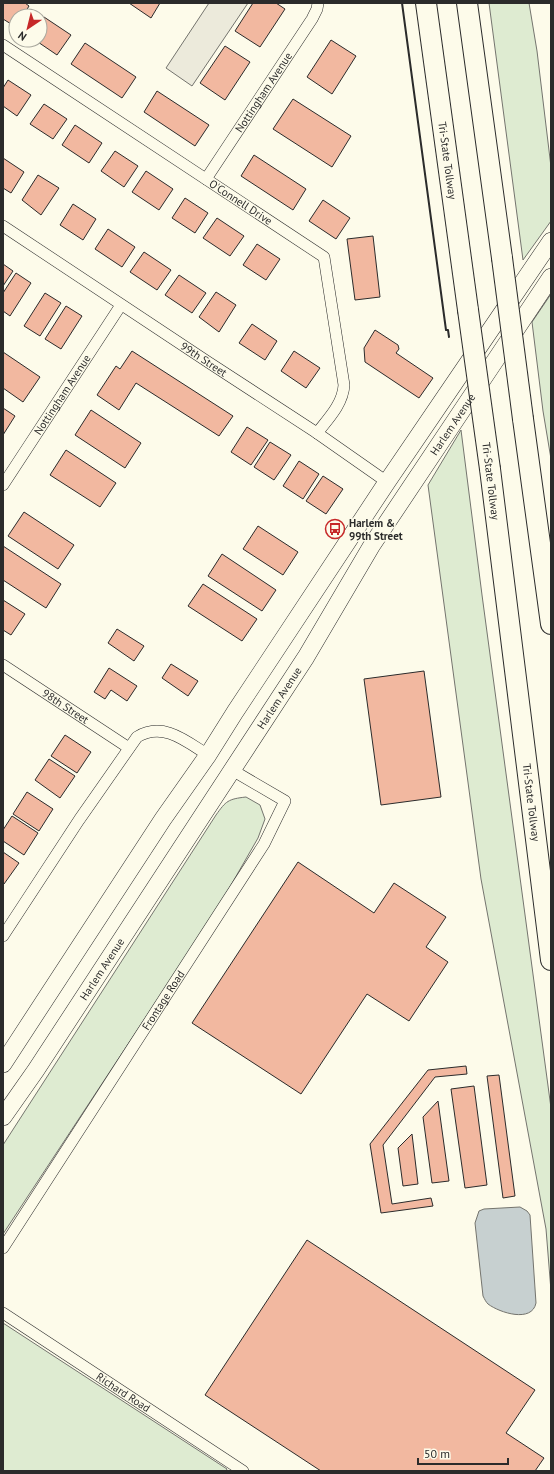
<svg xmlns="http://www.w3.org/2000/svg" width="554" height="1474" font-family="'PT Sans',sans-serif">
<style>
.green{fill:#deebd1;stroke:#74746e}
.parking{fill:#eceadb;stroke:#74746e}
.water{fill:#c7d0d0;stroke:#74746e}
.building{fill:#f2b8a0;stroke:#2b2b2b}
.lines{fill:none;stroke-linecap:round;stroke-linejoin:round}
.street-casing{stroke:#2b2b2b;stroke-width:12}
.primary-casing{stroke:#2b2b2b;stroke-width:18}
.highway-casing{stroke:#2b2b2b;stroke-width:22}
.street{stroke:#fdfbea;stroke-width:11}
.primary{stroke:#fdfbea;stroke-width:17}
.highway{stroke:#fdfbea;stroke-width:20}
.highway-bridge-casing{stroke:#2b2b2b;stroke-width:22;stroke-linecap:butt}
.highway-bridge{stroke:#fdfbea;stroke-width:20}
.wall{stroke:#2b2b2b;stroke-width:2}
.labels{text-anchor:middle;dominant-baseline:central;stroke-width:3;stroke-linejoin:round;paint-order:stroke}
.street-label{font-size:11px;fill:#2b2b2b;stroke:#fdfbea}
.poi-label{font-size:11px;font-weight:bold;fill:#2b2b2b;stroke:#fdfbea;text-anchor:start}
</style>
<rect width="100%" height="100%" fill="#fdfbea"/>
<g class="green">
<polygon points="489,3 529,3 537,51 551,167 551,221 523,260"/>
<polygon points="551,294 551,459 543,411 532,322"/>
<polygon points="461,430 482,595 551,1108 551,1291 546,1229 481,879 428,485"/>
<path d="M246,797L260,805L265,819L258,838L219,906L3,1234V1145L216,815C226,801 228,799 246,797Z"/>
<polygon points="3,1323 227,1469 226,1471 3,1471"/>
</g>
<polygon class="parking" points="209,3 248,3 192,86 166,68"/>
<path class="water" d="M520,1207L527,1211L530,1215L536,1303C532,1323 500,1313 488,1304C486,1302 485,1300 483,1296L475,1223L479,1211L484,1209Z"/>
<g class="building">
<polygon points="3,3 25,3 29,6 23,16 16,16 16,27 3,19"/>
<polygon points="129,3 160,3 151,18"/>
<polygon points="253,3 276,3 285,9 260,47 235,31"/>
<polygon points="44,17 71,35 57,55 35,40 40,40 40,23"/>
<polygon points="331,40 356,56 332,94 307,77"/>
<polygon points="85,43 136,77 122,98 71,64"/>
<polygon points="225,46 250,62 225,100 200,83"/>
<polygon points="8,80 31,95 17,116 3,106 3,88"/>
<polygon points="157,91 209,125 195,146 144,112"/>
<polygon points="293,99 351,136 332,167 273,129"/>
<polygon points="44,104 67,119 53,139 30,124"/>
<polygon points="75,125 102,143 89,163 62,145"/>
<polygon points="115,151 138,166 124,187 101,171"/>
<polygon points="254,155 306,189 293,210 241,176"/>
<polygon points="3,158 24,172 11,193 3,188"/>
<polygon points="146,171 173,189 159,210 132,192"/>
<polygon points="38,175 59,188 41,215 22,200"/>
<polygon points="185,198 208,213 195,233 172,218"/>
<polygon points="323,200 350,218 336,239 309,221"/>
<polygon points="73,204 96,219 83,240 60,225"/>
<polygon points="217,218 244,236 230,256 203,238"/>
<polygon points="108,229 135,247 122,267 95,249"/>
<polygon points="373,236 380,297 355,300 347,239"/>
<polygon points="257,244 280,259 266,280 243,265"/>
<polygon points="144,252 171,270 157,290 130,272"/>
<polygon points="3,264 13,271 3,286"/>
<polygon points="16,273 31,283 10,316 3,311 3,293"/>
<polygon points="179,275 206,293 192,313 165,295"/>
<polygon points="216,292 236,305 219,332 199,317"/>
<polygon points="45,293 61,303 40,336 24,326"/>
<polygon points="66,306 82,316 61,349 45,339"/>
<polygon points="252,324 277,341 265,360 239,343"/>
<polygon points="375,330 398,345 399,349 396,353 433,378 419,398 365,362 364,348"/>
<polygon points="132,351 233,416 219,436 136,383 119,410 97,395 116,366 120,369"/>
<polygon points="294,351 320,368 306,388 281,371"/>
<polygon points="3,352 40,377 23,402 3,388"/>
<polygon points="3,408 15,416 3,435"/>
<polygon points="91,410 141,443 125,468 75,435"/>
<polygon points="247,427 268,440 251,465 231,452"/>
<polygon points="270,442 291,455 274,480 254,467"/>
<polygon points="66,450 116,483 100,507 50,475"/>
<polygon points="299,461 319,474 303,499 283,486"/>
<polygon points="323,476 343,489 326,514 306,501"/>
<polygon points="24,512 74,545 58,569 8,536"/>
<polygon points="258,526 298,552 283,575 243,549"/>
<polygon points="3,546 61,584 46,608 3,580"/>
<polygon points="222,554 276,590 262,611 208,576"/>
<polygon points="203,584 257,619 242,641 188,606"/>
<polygon points="3,600 25,614 11,635 3,630"/>
<polygon points="117,629 144,646 134,661 108,643"/>
<polygon points="171,664 198,681 188,696 162,678"/>
<polygon points="109,668 137,686 127,701 111,690 105,699 94,692"/>
<polygon points="424,671 441,797 381,805 364,679"/>
<polygon points="65,735 91,752 77,773 51,756"/>
<polygon points="49,759 75,776 60,798 35,780"/>
<polygon points="27,792 53,809 39,831 13,814"/>
<polygon points="12,816 38,833 24,855 3,841 3,830"/>
<polygon points="3,852 19,863 4,884 3,884"/>
<polygon points="298,862 374,913 394,883 446,917 426,947 448,962 409,1021 367,994 301,1094 192,1023"/>
<polygon points="466,1066 467,1074 435,1077 383,1145 392,1204 431,1198 433,1206 381,1213 370,1144 428,1070"/>
<polygon points="499,1075 515,1196 503,1198 487,1076"/>
<polygon points="474,1086 487,1185 465,1188 451,1089"/>
<polygon points="438,1101 449,1181 432,1183 423,1117"/>
<polygon points="412,1134 418,1184 403,1186 398,1148"/>
<polygon points="307,1240 535,1390 506,1433 544,1458 535,1471 321,1471 205,1395"/>
</g>
<g class="lines">
<defs>
<g id="street">
<path id="s1" d="M3,45L324,257L344,385C343,404 328,419 317,433"/>
<path id="s2" d="M206,179L312,19L317,9L318,3"/>
<path id="s3" d="M3,226L208,362L317,433L387,482"/>
<path id="s4" d="M3,485L121,305"/>
<path id="s5" d="M3,665L129,748"/>
<path d="M3,936L79,820L137,737C163,721 186,741 208,755"/>
<path id="s6" d="M3,1248L264,844L285,801L232,770"/>
<path id="s7" d="M3,1313L243,1471"/>
</g>
<g id="primary">
<polyline points="3,1064 163,819 208,755 235,712 387,482 551,241"/>
<path id="s8" d="M3,1117L36,1070L306,657L372,545L551,277"/>
</g>
<g id="highway">
<path id="s9" d="M426,3L468,310"/>
<polyline points="467,3 502,258"/>
<polyline points="523,419 551,624"/>
<path id="s10" d="M490,469L551,960"/>
</g>
</defs>
<use href="#street" class="street-casing"/>
<use href="#primary" class="primary-casing"/>
<use href="#highway" class="highway-casing"/>
<use href="#street" class="street"/>
<use href="#primary" class="primary"/>
<use href="#highway" class="highway"/>
<defs>
<g id="highway-bridge">
<polyline points="502,258 523,419"/>
<polyline points="468,310 490,469"/>
</g>
</defs>
<use href="#highway-bridge" class="highway-bridge-casing"/>
<use href="#highway-bridge" class="highway-bridge"/>
<polyline class="wall" points="402,3 446,330 448,330 449,337"/>
</g>
<defs>
<symbol id="bus-ring" viewBox="-11 -11 22 22"><circle r="9.5" fill="#fdfbea" stroke="#c62828" stroke-width="1.5"/><path d="M-5-6H5V4H4V6H2V4H-2V6H-4V4H-5ZM-3.5-4V0h7V-4ZM-3.5 1.2v1.5H-2V1.2ZM2 1.2v1.5H3.5V1.2Z" fill="#c62828"/></symbol>
</defs>
<g fill-rule="evenodd">
<use href="#bus-ring" x="324" y="518" width="22" height="22"/>
</g>
<g class="labels">
<g class="street-label">
<text stroke="none"><textPath href="#s2" startOffset="104">Nottingham Avenue</textPath></text>
<text stroke="none"><textPath href="#s9" startOffset="159">Tri-State Tollway</textPath></text>
<text stroke="none"><textPath href="#s1" startOffset="285">O'Connell Drive</textPath></text>
<text stroke="none"><textPath href="#s3" startOffset="241">99th Street</textPath></text>
<text stroke="none"><textPath href="#s4" startOffset="108">Nottingham Avenue</textPath></text>
<text stroke="none"><textPath href="#s8" startOffset="826">Harlem Avenue</textPath></text>
<text transform="translate(491 481) rotate(83)">Tri-State Tollway</text>
<text stroke="none"><textPath href="#s8" startOffset="502">Harlem Avenue</textPath></text>
<text stroke="none"><textPath href="#s5" startOffset="75">98th Street</textPath></text>
<text stroke="none"><textPath href="#s10" startOffset="336">Tri-State Tollway</textPath></text>
<text stroke="none"><textPath href="#s8" startOffset="178">Harlem Avenue</textPath></text>
<text stroke="none"><textPath href="#s6" startOffset="295">Frontage Road</textPath></text>
<text stroke="none"><textPath href="#s7" startOffset="144">Richard Road</textPath></text>
</g>
<g class="poi-label">
<text x="349" y="523">Harlem &amp;<tspan x="349" dy="13">99th Street</tspan></text>
</g>
</g>
<rect width="554" height="1474" fill="none" stroke="#2b2b2b" stroke-width="8"/>
<g transform="translate(28 28) rotate(215)"><circle r="19" fill="#fdfbea" stroke="#a9a89e"/>
<path d="M0-3L7 15L0 10L-7 15Z" fill="#c62828"/>
<text y="-6" font-size="11" font-weight="bold" text-anchor="middle" fill="#2b2b2b">N</text>
</g>
<path d="M418 1458v6h90v-6" fill="none" stroke="#2b2b2b" stroke-width="2"/>
<text x="424" y="1458" font-size="12" fill="#2b2b2b" stroke="#fdfbea" stroke-width="3" paint-order="stroke">50 m</text>
</svg>
